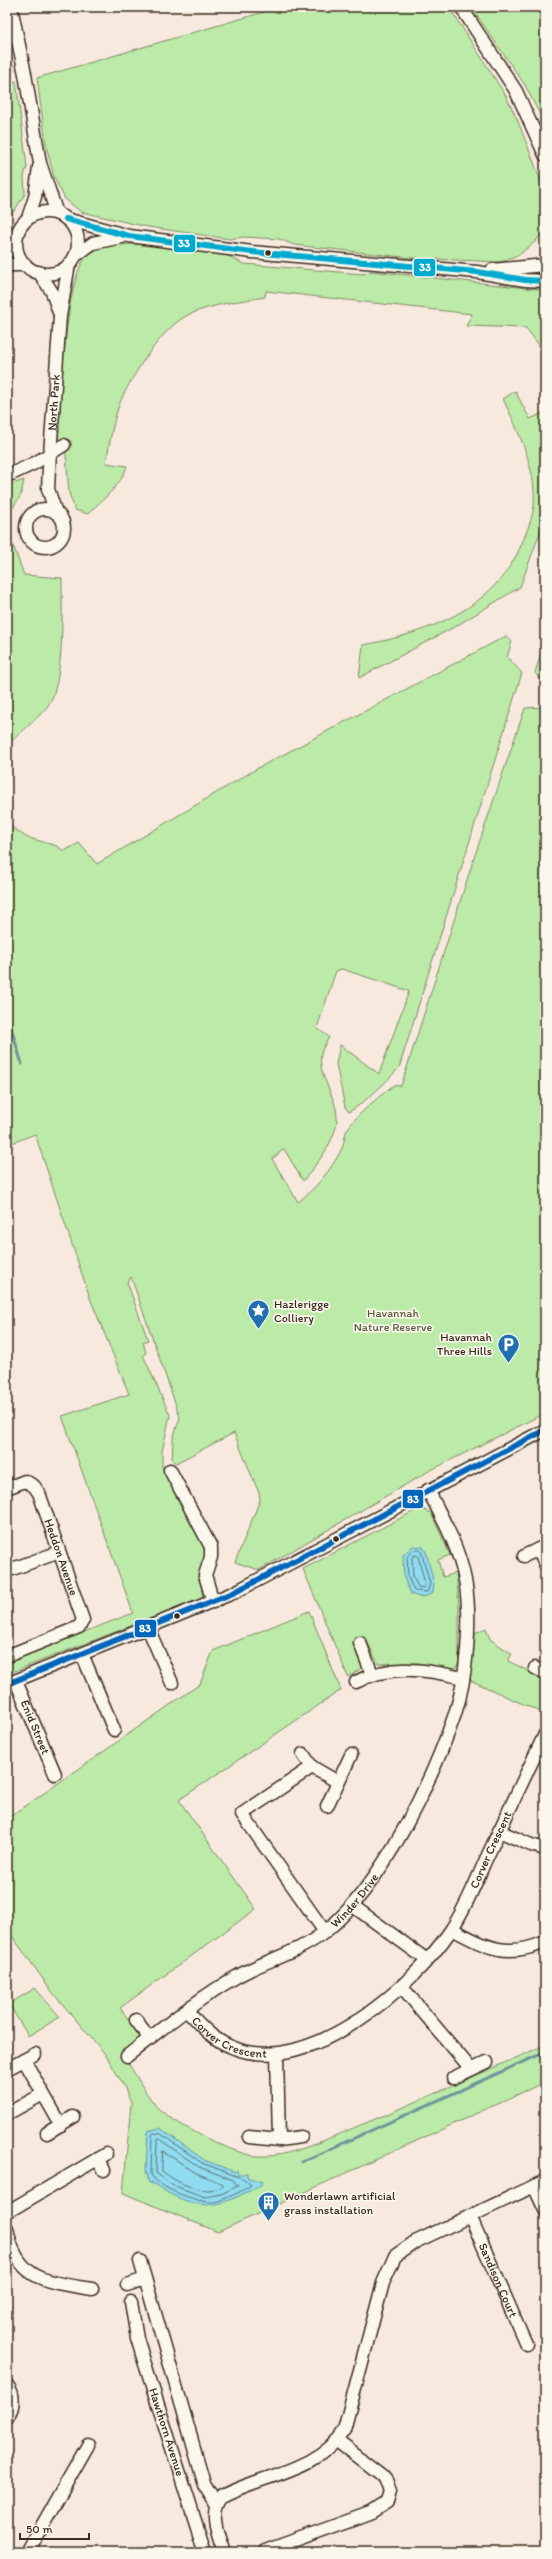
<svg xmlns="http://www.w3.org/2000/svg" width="552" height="2559" font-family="Itim,sans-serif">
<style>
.green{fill:#bceaa8;stroke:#7c8a63}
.water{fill:#8fdbef;stroke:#6d949b}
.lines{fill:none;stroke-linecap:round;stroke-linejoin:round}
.shore{stroke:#5d7172;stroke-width:1}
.stream{stroke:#6d949b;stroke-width:3}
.minor-casing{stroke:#3b2a1e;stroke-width:15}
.minor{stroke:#fbf7ec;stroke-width:12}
.bus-1-casing{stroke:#fbf7ec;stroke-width:9}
.bus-2-casing{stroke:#fbf7ec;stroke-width:9}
.bus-1{stroke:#0065bd;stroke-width:6}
.bus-2{stroke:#00a9ce;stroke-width:6}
.bus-dot{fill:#3b2a1e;stroke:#fbf7ec;stroke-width:1.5}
.labels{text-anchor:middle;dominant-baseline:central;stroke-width:3.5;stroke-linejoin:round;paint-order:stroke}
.street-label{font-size:12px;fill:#3b2a1e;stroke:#fbf7ec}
.poi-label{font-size:12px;fill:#3b2a1e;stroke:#fbf7ec;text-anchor:start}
.park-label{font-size:12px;fill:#5b5a40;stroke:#fbf7ec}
.line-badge{stroke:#fbf7ec;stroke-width:1.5}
.badge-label{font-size:11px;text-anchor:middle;font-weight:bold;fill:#fff}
</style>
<rect width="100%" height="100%" fill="#f8e9df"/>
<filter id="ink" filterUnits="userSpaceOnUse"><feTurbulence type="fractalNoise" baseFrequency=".025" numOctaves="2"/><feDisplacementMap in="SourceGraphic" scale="8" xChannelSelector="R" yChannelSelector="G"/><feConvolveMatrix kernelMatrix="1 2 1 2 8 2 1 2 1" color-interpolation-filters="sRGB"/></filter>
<g filter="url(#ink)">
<g class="green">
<polygon points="281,7 449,7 506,96 517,119 545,191 545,229 536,241 520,254 501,262 412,258 294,245 279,239 244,237 230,239 148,227 81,212 65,199 54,177 46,145 37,78"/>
<polygon points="471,7 545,7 545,125 525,85"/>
<polygon points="7,42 14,71 7,73"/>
<polygon points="16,81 27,167 24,176 25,194 7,222 7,83"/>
<path d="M142,244L224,254L244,264L363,274L371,271L545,290V353L526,328L466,326L472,314L266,291L265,297C239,301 213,304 188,315C162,328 133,374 121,400C113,419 110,442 106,463L127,466C120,488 103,498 88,514L75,510L69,493L65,443L58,442C61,408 64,271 89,254C104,243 124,245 142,244Z"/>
<path d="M515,391L530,419L545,412V519L520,587L456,626L359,678L363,645C428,633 495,609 522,543C527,531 532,519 534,506C537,470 518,430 503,399Z"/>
<polygon points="24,480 21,495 7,517 7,486"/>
<path d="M7,529L24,575L62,578C62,609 65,684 47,707C35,721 20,733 7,745Z"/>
<path d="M506,636L512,641L507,657L522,673L399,1068C383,1085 368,1100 349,1112L345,1107L336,1064L340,1045L379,1074L409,991L342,969L336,971L317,1028L329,1037C327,1042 322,1048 321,1054C317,1076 338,1098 337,1119C336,1141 316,1165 303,1181L284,1149L272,1159L298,1202C315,1189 332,1169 341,1150C344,1145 344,1138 346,1132C353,1117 381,1095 394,1085L401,1086L473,861L525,708L545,707V1413L429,1471L259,1570L235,1562L260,1500L259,1493L234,1433L176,1463L172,1460L173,1439L180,1417L131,1277L127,1282L148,1340L143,1342L146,1353L143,1355L170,1415L162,1452V1467L206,1552C202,1568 199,1581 203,1598L7,1674V1662L133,1613L62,1416L129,1394L90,1298L35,1134L7,1145V824L26,837L57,846L64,851L79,843L97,864L258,768Z"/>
<polygon points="543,646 545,647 545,684 535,673"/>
<polygon points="420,1508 431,1513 450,1555 438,1560 443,1577 456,1573 459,1604 459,1663 454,1670 418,1663 378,1664 366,1639 353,1644 362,1668 348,1677 303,1569"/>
<path d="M309,1611L341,1690L179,1800L256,1909L120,2008L141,2036L127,2061C136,2075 144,2091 155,2105C168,2121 235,2155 256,2156C289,2158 321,2141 351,2129C416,2103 481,2073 545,2045V2082L218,2232L123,2193L131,2103L124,2086L105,2054L53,1993L7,1929V1819L200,1684L213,1651Z"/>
<polygon points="486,1628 490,1639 512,1654 508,1661 545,1679 545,1714 470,1680 475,1633"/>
<polygon points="35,1988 60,2017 28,2036 9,2004"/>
</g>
<g class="water">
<path d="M413,1546L423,1547L426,1552L434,1583L433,1592C426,1598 419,1598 411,1594L404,1578L403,1555Z"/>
<path d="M160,2128L204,2160L235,2172L237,2170L238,2175L247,2173V2177L263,2182L261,2185C223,2204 209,2214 168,2193C162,2190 155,2183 149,2183L146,2170L148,2131Z"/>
</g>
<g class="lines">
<g class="shore">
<polygon points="414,1550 420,1550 422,1554 430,1584 427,1592 414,1591 408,1577 407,1557"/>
<polygon points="415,1555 418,1556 425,1584 423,1588 418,1587 413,1576 412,1558"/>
<path d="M154,2133L161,2134L202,2163L244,2179L251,2185C241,2192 226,2199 214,2202C200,2204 155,2187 151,2174L152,2135Z"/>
<polygon points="159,2139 199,2167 233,2180 238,2186 221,2194 205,2197 172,2185 156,2173 157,2141"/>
<path d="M163,2151L196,2173L223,2184V2186C206,2197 176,2183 162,2171Z"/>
</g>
<g class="stream">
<polyline points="7,1014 22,1064"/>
<polyline points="301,2162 545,2052"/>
</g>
<defs>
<g id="minor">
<polyline points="11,7 25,74 40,163 57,214"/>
<polyline points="461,7 516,91 545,155"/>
<circle cx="47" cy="243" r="31"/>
<polyline points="28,218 35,197 39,167"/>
<polyline points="66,219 129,236 252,252 477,272 525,280 545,281"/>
<polyline points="75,256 93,243 122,237"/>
<polyline points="7,265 25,265"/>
<polyline points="492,270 545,265"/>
<polyline points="39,272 52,292 60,315"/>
<polyline points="7,476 35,463 64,445"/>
<circle cx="45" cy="528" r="19"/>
<path id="s1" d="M56,513L48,489L49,468L60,316L69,264"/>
<polyline points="170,1470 211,1547 211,1557 205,1575 213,1602"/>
<path id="s2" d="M7,1488L25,1481L34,1486L39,1493L83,1620L79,1627L7,1656"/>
<polyline points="539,1549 545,1564"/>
<polyline points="524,1556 545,1546"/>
<polyline points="7,1571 59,1552"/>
<polyline points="148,1628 172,1683"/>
<polyline points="360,1643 372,1674"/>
<polyline points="82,1654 114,1730"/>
<polyline points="535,1668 545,1673"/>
<path id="s3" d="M16,1681L55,1774"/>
<path d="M356,1682C391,1664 425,1669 463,1678"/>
<polyline points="7,1684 233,1593 545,1430"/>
<polyline points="303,1754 312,1767 338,1782"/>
<polyline points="312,1767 242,1814 325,1932"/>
<polyline points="327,1806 351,1755"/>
<polyline points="499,1831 531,1845 545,1849"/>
<polyline points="353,1906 427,1960"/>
<path d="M452,1929C486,1947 507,1959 545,1942"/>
<polyline points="402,1987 471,2069"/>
<path id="s4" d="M187,2011C201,2026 214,2041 234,2048C309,2077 412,1988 451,1930C466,1908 476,1881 487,1857C506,1816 526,1775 545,1734"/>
<polyline points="136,2020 150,2039"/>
<polyline points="277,2054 279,2140"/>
<path id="s5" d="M127,2056C162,2029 197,1999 236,1977C265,1960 299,1953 326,1931C383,1884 431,1783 455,1714C467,1677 472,1619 465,1580C459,1548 443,1519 428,1490"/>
<polyline points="24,2060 61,2125"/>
<polyline points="11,2067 35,2054"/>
<polyline points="453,2078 487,2062"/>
<polyline points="7,2114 43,2094"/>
<polyline points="47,2133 73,2117"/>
<polyline points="249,2137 279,2140 301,2137"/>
<polyline points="97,2159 104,2170"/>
<polyline points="534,2186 545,2210"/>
<polyline points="7,2212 106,2154"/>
<path id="s6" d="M470,2216L526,2344"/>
<path d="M7,2228C16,2281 48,2282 92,2289"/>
<polyline points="140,2261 205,2486 216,2504"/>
<polyline points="127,2285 145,2279"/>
<path id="s7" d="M131,2302L137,2338L145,2364L205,2552"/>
<path d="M7,2385C16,2395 13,2409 7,2419"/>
<polyline points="265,2551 370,2513 387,2502 390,2492 385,2478 337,2441"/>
<polyline points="27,2552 88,2445"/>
<path d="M224,2552C218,2533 208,2513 222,2496C262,2475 318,2471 344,2430L383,2283L395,2256L415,2242L545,2181"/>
</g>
</defs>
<use href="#minor" class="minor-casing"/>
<use href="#minor" class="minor"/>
<defs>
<polyline id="bus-1" points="7,1684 233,1593 545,1430"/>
<polyline id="bus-2" points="66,219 129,236 252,252 477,272 525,280 545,281"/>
</defs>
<use href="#bus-1" class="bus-1-casing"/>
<use href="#bus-2" class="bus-2-casing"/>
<use href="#bus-1" class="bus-1"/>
<use href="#bus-2" class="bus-2"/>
</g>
</g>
<defs>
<symbol id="sight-pin" viewBox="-11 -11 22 30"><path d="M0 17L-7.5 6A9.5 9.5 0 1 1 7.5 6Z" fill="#1f6fb2" stroke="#fbf7ec"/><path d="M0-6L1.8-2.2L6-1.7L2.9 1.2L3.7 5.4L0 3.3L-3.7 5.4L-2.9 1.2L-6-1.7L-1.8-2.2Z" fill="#fff"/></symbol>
<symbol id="parking-pin" viewBox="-11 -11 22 30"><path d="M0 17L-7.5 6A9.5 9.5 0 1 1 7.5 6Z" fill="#1f6fb2" stroke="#fbf7ec"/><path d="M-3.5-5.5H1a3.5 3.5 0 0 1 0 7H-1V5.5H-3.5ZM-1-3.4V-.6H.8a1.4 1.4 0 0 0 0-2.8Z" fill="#fff"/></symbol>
<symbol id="building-pin" viewBox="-11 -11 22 30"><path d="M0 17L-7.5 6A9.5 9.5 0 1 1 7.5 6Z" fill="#1f6fb2" stroke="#fbf7ec"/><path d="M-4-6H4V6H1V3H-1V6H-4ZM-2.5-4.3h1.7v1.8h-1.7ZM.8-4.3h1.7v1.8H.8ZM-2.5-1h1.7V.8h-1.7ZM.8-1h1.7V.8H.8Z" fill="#fff"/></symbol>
</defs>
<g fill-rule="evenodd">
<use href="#sight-pin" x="246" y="1298" width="25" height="34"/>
<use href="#parking-pin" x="496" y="1332" width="25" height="34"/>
<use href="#building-pin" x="256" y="2190" width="25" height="34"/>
</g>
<g class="bus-dot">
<circle cx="268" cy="253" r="3.5"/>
<circle cx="336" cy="1539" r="3.5"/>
<circle cx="177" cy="1616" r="3.5"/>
</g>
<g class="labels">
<g class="street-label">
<text stroke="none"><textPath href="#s1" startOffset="112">North Park</textPath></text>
<text stroke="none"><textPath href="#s2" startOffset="106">Heddon Avenue</textPath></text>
<text stroke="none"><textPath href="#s3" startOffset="50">Enid Street</textPath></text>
<text stroke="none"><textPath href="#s4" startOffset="412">Corver Crescent</textPath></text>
<text stroke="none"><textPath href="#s5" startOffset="278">Winder Drive</textPath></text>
<text stroke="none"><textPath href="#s4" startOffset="52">Corver Crescent</textPath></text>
<text stroke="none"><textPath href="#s6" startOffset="70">Sandison Court</textPath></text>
<text stroke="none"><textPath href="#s7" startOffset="135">Hawthorn Avenue</textPath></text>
</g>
<g class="poi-label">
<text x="274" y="1304">Hazlerigge<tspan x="274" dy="14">Colliery</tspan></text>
<text x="492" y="1337" text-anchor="end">Havannah<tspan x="492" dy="14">Three Hills</tspan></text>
<text x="284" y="2196">Wonderlawn artificial<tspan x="284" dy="14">grass installation</tspan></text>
</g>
<g class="park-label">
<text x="393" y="1313">Havannah<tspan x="393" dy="14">Nature Reserve</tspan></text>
</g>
</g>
<g class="line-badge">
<rect x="173" y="234" width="23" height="19" rx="4" fill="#00a9ce"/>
<rect x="413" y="258" width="23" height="19" rx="4" fill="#00a9ce"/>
<rect x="402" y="1489" width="22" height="20" rx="4" fill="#0065bd"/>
<rect x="134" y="1619" width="23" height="19" rx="4" fill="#0065bd"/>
</g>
<g class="badge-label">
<text x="184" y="247">33</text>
<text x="425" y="271">33</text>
<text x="413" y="1503">83</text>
<text x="145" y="1632">83</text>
</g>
<rect width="552" height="2559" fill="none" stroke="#fbf7ec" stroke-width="24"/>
<rect x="12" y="12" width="528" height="2535" fill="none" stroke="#3b2a1e" stroke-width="1.5" filter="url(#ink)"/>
<path d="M20 2533v6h69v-6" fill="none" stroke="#3b2a1e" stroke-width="2"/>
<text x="26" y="2533" font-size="12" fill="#3b2a1e" stroke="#fbf7ec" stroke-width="3" paint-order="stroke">50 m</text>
</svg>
